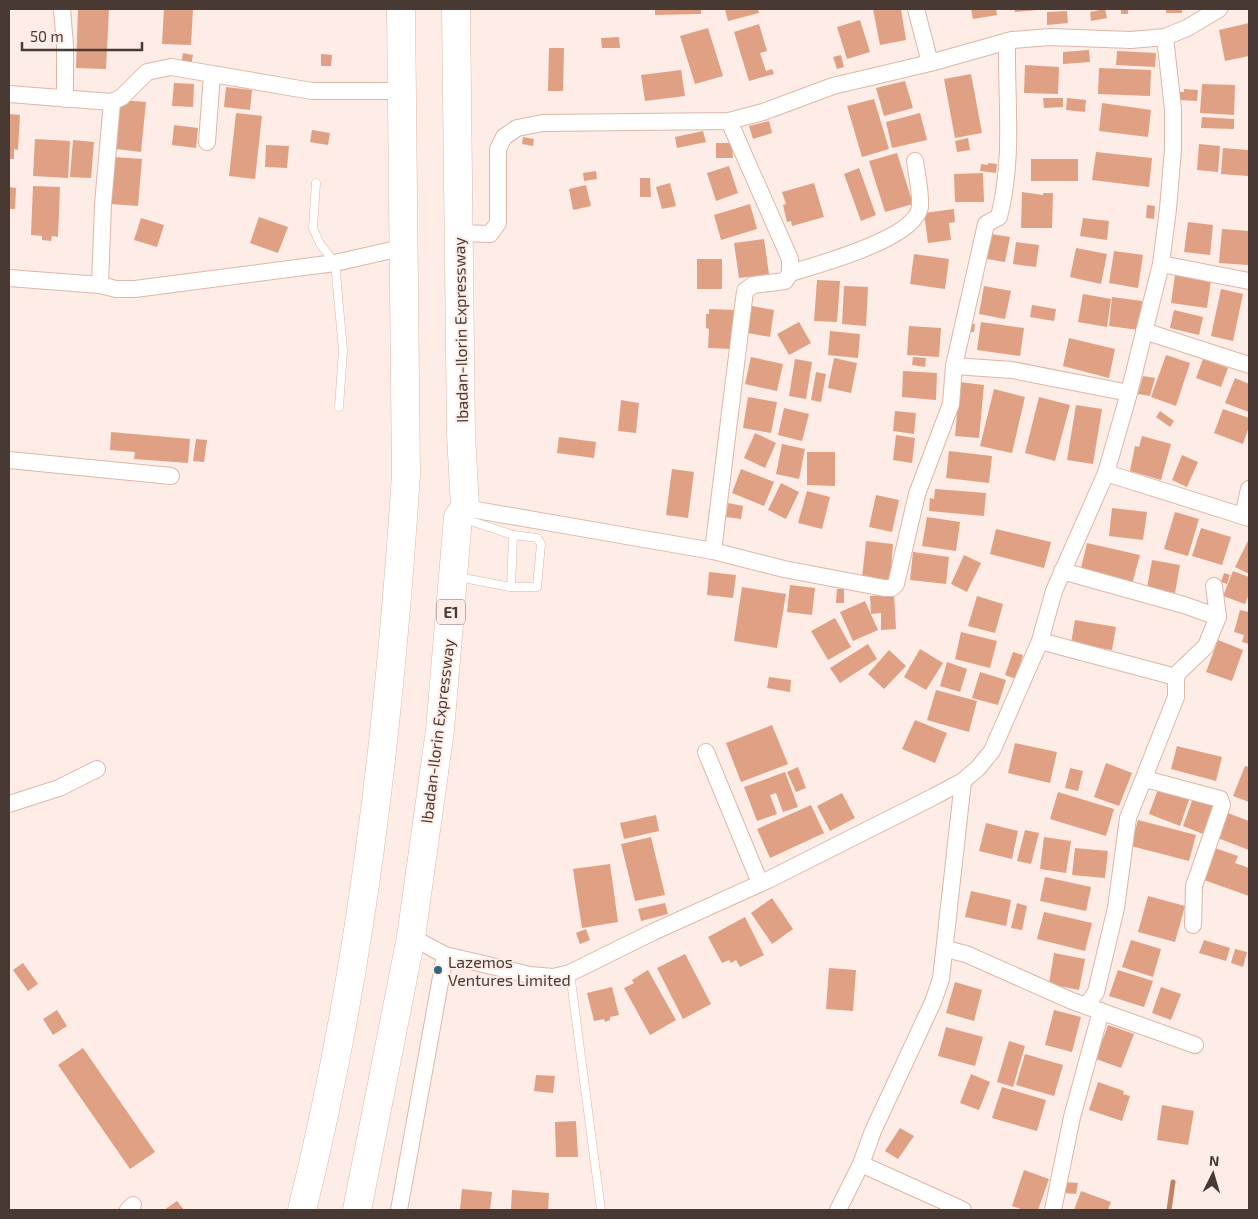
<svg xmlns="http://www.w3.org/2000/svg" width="1258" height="1219" font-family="'Exo 2',sans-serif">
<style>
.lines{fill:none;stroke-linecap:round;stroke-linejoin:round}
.stream{stroke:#c08265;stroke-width:5}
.building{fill:#e0a083}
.service-casing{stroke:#ddb7a6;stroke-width:9}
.minor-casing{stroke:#ddb7a6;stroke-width:18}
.motorway-casing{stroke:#ddb7a6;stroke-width:29}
.service{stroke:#fff;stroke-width:8}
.minor{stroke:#fff;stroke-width:16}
.motorway{stroke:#fff;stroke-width:28}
.poi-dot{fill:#2c687f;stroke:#fdede6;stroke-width:2}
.labels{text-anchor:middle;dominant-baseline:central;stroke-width:4;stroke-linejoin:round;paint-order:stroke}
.shield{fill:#fdede6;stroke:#7e6f68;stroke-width:1}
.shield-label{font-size:15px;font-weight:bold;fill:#483932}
.street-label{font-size:16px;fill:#483932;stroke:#fdede6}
.poi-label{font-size:16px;fill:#483932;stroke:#fdede6;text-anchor:start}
</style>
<rect width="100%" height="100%" fill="#fdede6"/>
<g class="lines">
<polyline class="stream" points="1169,1210 1173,1182"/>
</g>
<g class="building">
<polygon points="78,9 109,9 106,69 76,68"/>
<polygon points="164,9 193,9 191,45 162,44"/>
<polygon points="655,9 701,9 701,14 655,15"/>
<polygon points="725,9 758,9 759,13 728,21"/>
<polygon points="873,9 901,9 906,40 880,45"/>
<polygon points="971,9 996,9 997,15 973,19"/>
<polygon points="1014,9 1038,9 1038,10 1015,12"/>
<polygon points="1105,9 1107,18 1091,21 1090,12"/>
<rect x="1121" y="9" width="7" height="5"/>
<rect x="1166" y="9" width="16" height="4"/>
<polygon points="1067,11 1068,23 1047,25 1047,12"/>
<polygon points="860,20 870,52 847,59 837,27"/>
<polygon points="1249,23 1249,56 1225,61 1219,30"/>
<polygon points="759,24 767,51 760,53 766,71 772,69 774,74 749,81 734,32"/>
<polygon points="708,28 723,76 695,84 680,36"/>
<polygon points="619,37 620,48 602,48 601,38"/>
<polygon points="549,48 564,48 563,91 548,91"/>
<polygon points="1089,50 1090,62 1063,64 1063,52"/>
<polygon points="1117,51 1156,53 1155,67 1116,65"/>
<polygon points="183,53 193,55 191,66 181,65"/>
<polygon points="321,54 332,55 331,66 321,66"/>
<polygon points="841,55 844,67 837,69 833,57"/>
<polygon points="1025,65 1059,67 1058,94 1024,93"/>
<polygon points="1099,68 1151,70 1150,96 1098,94"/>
<polygon points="681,70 685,96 645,101 641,75"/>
<polygon points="971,74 982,133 955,138 944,79"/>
<polygon points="905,81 913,108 884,116 876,88"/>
<polygon points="174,83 194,84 193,107 172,106"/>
<polygon points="1202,84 1235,85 1234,115 1200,113"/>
<polygon points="226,87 252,90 250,110 224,107"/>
<polygon points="1184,89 1198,90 1197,101 1180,100 1180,92 1184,92"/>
<polygon points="1043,98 1063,98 1063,107 1044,108"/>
<polygon points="1067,98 1086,100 1085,112 1066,110"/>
<polygon points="874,99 889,149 862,157 847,106"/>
<polygon points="121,100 146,102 141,152 116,149"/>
<polygon points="1102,103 1151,110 1148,137 1099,131"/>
<polygon points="236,113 262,116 255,179 229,176"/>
<polygon points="920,113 927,140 892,148 886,122"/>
<polygon points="9,114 20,115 18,150 14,149 14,159 9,159"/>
<polygon points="1202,117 1234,119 1234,129 1201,128"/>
<polygon points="769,121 772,133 753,139 749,126"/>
<polygon points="174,125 198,128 196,148 172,145"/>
<polygon points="312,130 330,133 328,145 310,142"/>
<polygon points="703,131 706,142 677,148 675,137"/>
<polygon points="523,137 534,139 533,146 522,144"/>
<polygon points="968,138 970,150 957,152 955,141"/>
<polygon points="35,139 70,141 68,178 33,176"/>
<polygon points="73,140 94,142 91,178 70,177"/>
<polygon points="716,143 732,143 733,158 716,158"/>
<polygon points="1199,144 1220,146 1218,172 1197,170"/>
<polygon points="266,145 289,146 287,168 265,167"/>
<polygon points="1223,148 1249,150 1248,176 1221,174"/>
<polygon points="1096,152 1152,158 1149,187 1092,180"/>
<polygon points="897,153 913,204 885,212 869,161"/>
<polygon points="114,157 142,159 138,206 110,204"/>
<rect x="1031" y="159" width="47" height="22"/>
<polygon points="988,163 997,164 996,173 980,171 981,164 988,165"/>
<polygon points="729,166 738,193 716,201 707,173"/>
<polygon points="859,168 876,215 861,221 844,174"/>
<polygon points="596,171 597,179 584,181 583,173"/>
<polygon points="983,173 984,202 955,202 954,174"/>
<polygon points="640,178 650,178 651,197 640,197"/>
<polygon points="670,183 676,206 662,209 656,187"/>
<polygon points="814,183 824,217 792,226 791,221 787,222 783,205 786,204 782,192"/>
<polygon points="586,185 591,206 573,210 569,189"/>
<polygon points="33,186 60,187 58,237 52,236 51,241 42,240 42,236 31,235"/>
<polygon points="9,187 16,188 15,209 9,209"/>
<polygon points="1022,192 1043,195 1043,193 1053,193 1052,228 1021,228"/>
<polygon points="750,204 757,229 721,240 714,215"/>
<polygon points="1147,205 1155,206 1154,219 1146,218"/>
<polygon points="954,209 955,222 949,223 951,240 928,243 924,213"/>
<polygon points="259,217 288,227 278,253 250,243"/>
<polygon points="141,218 164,225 157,247 134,240"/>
<polygon points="1083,218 1109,221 1107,240 1080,236"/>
<polygon points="1188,222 1213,225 1210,255 1184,252"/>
<polygon points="1222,229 1249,231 1248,265 1219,263"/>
<polygon points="991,234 1010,237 1005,262 987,259"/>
<polygon points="764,239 769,274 739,278 734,243"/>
<polygon points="1016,242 1039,245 1036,267 1013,264"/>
<polygon points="1076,248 1107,254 1101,284 1070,277"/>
<polygon points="1114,251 1143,255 1138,288 1109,283"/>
<polygon points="914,254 949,259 945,289 910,284"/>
<rect x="697" y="259" width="25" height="30"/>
<polygon points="1175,275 1211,280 1207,308 1171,303"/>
<polygon points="817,280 840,281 837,322 814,321"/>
<polygon points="844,286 868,287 866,326 842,324"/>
<polygon points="984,286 1011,291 1005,319 979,314"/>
<polygon points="1221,289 1243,294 1233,341 1211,336"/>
<polygon points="1083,294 1111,299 1107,327 1078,322"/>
<polygon points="1112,297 1142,301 1139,330 1109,326"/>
<polygon points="1032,305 1056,309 1054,321 1030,317"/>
<polygon points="752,306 774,310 770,337 748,333"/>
<polygon points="709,309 734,310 733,349 708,348 709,329 706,328 706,314 709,314"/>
<polygon points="1174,310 1203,317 1199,335 1170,328"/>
<polygon points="799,322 811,343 789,355 777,334"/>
<polygon points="981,322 1024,328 1020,356 977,350"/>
<polygon points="967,323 975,324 974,332 966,332"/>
<polygon points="909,326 941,328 939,357 907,355"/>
<polygon points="830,331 860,334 858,358 828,355"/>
<polygon points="1069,338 1115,349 1109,378 1063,366"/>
<polygon points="1166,355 1190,363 1176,406 1151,397"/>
<polygon points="751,357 783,364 777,391 745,384"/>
<polygon points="913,357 926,358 925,367 912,365"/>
<polygon points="834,358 857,363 851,393 828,388"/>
<polygon points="795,359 812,362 806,399 789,396"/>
<polygon points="1203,359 1228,368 1221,387 1196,378"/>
<polygon points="903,371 937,373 936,400 902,397"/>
<polygon points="816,372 826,374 821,402 811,400"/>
<polygon points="1143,376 1155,378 1150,396 1138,394"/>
<polygon points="1235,378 1249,384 1249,412 1225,403"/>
<polygon points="960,382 984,385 979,438 955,436"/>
<polygon points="994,389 1025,397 1012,453 980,446"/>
<polygon points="748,397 777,402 771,433 743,428"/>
<polygon points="1039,397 1070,405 1055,461 1025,453"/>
<polygon points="621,400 639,403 636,433 618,431"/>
<polygon points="1076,405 1102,409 1093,464 1067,460"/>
<polygon points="784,408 809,414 802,441 778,435"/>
<polygon points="1223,409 1249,418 1249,427 1243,444 1214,433"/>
<polygon points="895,411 916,413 914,434 893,431"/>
<polygon points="1160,411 1174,421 1170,427 1156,417"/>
<polygon points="111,432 190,439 188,463 134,459 135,452 110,450"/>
<polygon points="755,433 776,443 765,468 744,458"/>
<polygon points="896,435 915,438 912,463 893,460"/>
<polygon points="1142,436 1171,444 1161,480 1130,471 1135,446 1139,447"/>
<polygon points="559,437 596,442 594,458 557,453"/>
<polygon points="196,439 207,440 204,462 193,461"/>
<polygon points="782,444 805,449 799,479 776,474"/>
<polygon points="949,451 992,456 989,483 946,478"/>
<polygon points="807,452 835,452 835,486 807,485"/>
<polygon points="1182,455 1198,462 1187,487 1172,480"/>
<polygon points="672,469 694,472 688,518 666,515"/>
<polygon points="741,469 774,482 764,506 732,493"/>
<polygon points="781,483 799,492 786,519 768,510"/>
<polygon points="935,489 986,493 984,516 929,511 930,498 934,499"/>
<polygon points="807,491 830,497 822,529 798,523"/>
<polygon points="876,495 899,500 892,532 869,527"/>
<polygon points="728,503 743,506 741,519 726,517"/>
<polygon points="1112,508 1147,512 1143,540 1109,536"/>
<polygon points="1175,512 1199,519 1188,556 1164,549"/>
<polygon points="927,517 960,522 956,551 922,546"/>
<polygon points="1201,528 1231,537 1222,565 1192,556"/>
<polygon points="996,529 1051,542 1044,568 990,554"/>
<polygon points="1249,539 1249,574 1235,567"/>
<polygon points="866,541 893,544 890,581 862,578"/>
<polygon points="1087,543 1140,555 1132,584 1080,572"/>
<polygon points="913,552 949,557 946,584 910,580"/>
<polygon points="964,555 981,563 967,592 951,584"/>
<polygon points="1152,560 1180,565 1175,593 1147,588"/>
<polygon points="1233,571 1249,577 1249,594 1245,604 1223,596"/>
<polygon points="709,572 736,575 733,598 707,595"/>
<polygon points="1224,573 1230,575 1227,584 1221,582"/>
<polygon points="790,585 815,588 812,615 787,612"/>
<polygon points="742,587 786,594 777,648 734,641"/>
<polygon points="837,589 844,589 844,603 836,603"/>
<polygon points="894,595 896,629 881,630 881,613 871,614 870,596"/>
<polygon points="977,596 1003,604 995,633 968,626"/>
<polygon points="865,601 878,630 853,641 840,612"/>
<polygon points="1240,610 1249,612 1249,644 1242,642 1244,635 1234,632"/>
<polygon points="835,618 851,647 828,660 811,631"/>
<polygon points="1075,620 1116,627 1112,650 1071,643"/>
<polygon points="961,632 997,641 990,668 955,659"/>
<polygon points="1218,640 1243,650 1232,681 1206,672"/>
<polygon points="868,644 877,659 840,683 830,668"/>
<polygon points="920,649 943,663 926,690 904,677"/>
<polygon points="889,650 906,666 884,689 868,674"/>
<polygon points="1013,652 1023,655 1016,679 1005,675"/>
<polygon points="947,662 967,669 960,692 940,686"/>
<polygon points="980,672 1006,680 998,705 972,698"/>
<polygon points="769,677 791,680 790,692 767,688"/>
<polygon points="936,690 977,701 969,732 927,720"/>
<polygon points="915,720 947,733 935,763 902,749"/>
<polygon points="772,725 788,764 741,782 726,743"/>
<polygon points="1015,743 1057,752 1050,783 1008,773"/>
<polygon points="1177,746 1222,757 1216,781 1171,769"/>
<polygon points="1106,763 1132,773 1119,806 1094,797"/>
<polygon points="1245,766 1249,767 1249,802 1233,796"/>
<polygon points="798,767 806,788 796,792 787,772"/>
<polygon points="1070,768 1083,771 1078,791 1065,788"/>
<polygon points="785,772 798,807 783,812 776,793 770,795 777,814 757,821 744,787"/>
<polygon points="1158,789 1189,800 1180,826 1149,814"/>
<polygon points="1058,792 1114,809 1106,836 1050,819"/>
<polygon points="842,793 855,818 830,831 817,806"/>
<polygon points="1193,798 1214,806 1203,834 1183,826"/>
<polygon points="811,805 824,833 770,858 757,829"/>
<polygon points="1225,812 1249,821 1249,850 1215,837"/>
<polygon points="656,815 659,831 624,839 620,823"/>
<polygon points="1138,820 1196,835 1189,861 1131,846"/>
<polygon points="986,823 1018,831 1012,859 979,851"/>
<polygon points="1025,830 1039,833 1031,864 1017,861"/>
<polygon points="651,837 665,895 635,901 621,844"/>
<polygon points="1044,837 1071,841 1066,873 1040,869"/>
<polygon points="1212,847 1238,856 1235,863 1249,868 1249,896 1204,880"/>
<polygon points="1075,848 1108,851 1105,878 1072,875"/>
<polygon points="610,864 618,922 582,928 573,869"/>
<polygon points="1045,877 1091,887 1086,911 1040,901"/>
<polygon points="971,891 1011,900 1006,926 965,917"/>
<polygon points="1148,896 1185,906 1175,942 1138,932"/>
<polygon points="772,898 793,929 772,944 751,913"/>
<polygon points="665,903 668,914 641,921 638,909"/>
<polygon points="1017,903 1027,906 1022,930 1011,928"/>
<polygon points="1044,912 1092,923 1085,951 1037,939"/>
<polygon points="745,917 764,955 740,967 736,960 731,963 729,960 722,963 708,937"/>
<polygon points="586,929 590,940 580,944 576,933"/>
<polygon points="1131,940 1161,949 1153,977 1122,967"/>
<polygon points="1204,940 1230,948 1226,961 1199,953"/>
<polygon points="1235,949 1247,952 1243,967 1231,963"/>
<polygon points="1054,953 1085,959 1079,990 1049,984"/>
<polygon points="685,954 711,1004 683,1019 657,968"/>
<polygon points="23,963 38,984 28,991 13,970"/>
<polygon points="829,968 856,970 853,1011 826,1009"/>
<polygon points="648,970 676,1020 650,1035 624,988 634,983 632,980"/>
<polygon points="1118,970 1153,981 1144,1007 1109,996"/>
<polygon points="955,982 982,990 974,1021 946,1013"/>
<polygon points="612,987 619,1015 610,1017 610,1020 605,1022 604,1019 594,1021 587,993"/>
<polygon points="1161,987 1181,994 1171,1020 1152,1013"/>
<polygon points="57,1010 67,1026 53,1035 43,1019"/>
<polygon points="1054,1010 1081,1017 1072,1052 1045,1045"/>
<polygon points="1108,1025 1134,1034 1121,1068 1096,1059"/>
<polygon points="946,1027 983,1037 975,1066 938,1056"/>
<polygon points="1009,1041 1025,1046 1013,1087 997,1082"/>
<polygon points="83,1048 155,1152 130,1169 58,1065"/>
<polygon points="1025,1054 1063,1065 1054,1096 1016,1085"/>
<polygon points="971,1074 990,1082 979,1110 960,1103"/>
<polygon points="536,1075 555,1076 553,1093 534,1091"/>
<polygon points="1098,1082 1124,1091 1123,1094 1130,1096 1122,1121 1089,1110"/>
<polygon points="1002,1087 1046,1100 1037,1131 992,1118"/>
<polygon points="1162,1105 1194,1111 1188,1145 1157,1140"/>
<polygon points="576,1121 578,1157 556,1157 555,1122"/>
<polygon points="900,1128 914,1136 898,1159 885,1151"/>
<polygon points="1024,1170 1049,1179 1038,1210 1024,1210 1012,1206"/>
<polygon points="1064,1182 1078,1183 1076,1194 1063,1193"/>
<polygon points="462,1189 492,1192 490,1210 460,1210"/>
<polygon points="512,1190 549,1193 548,1210 511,1210"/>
<polygon points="1081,1191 1111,1202 1108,1210 1074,1210"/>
<polygon points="177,1201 184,1210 164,1210"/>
</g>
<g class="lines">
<defs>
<g id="service">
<polyline points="316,183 313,228 320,244 335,263 343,350 339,407"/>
<polyline points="458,577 511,587 513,535 462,518"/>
<polyline points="511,587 537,587 541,544 537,538 513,535"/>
<polyline points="570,973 601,1210"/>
</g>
<g id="minor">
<polyline points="62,9 65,45 65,99"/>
<polyline points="916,9 930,63"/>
<polyline points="9,94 112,102 122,97 147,72 171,67 312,91 403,91"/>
<polyline points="207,142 212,75"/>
<polyline points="459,233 490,234 498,223 498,149 504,137 517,128 543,123 729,121 763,112 833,86 930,63 1012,40 1050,37 1131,40 1165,37 1187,28 1219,9"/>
<polyline points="1161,264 1249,281"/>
<path d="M790,273C817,265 915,239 920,207C921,193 917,175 915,161"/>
<polyline points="9,278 100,285 116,289 135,289 335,263 405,247"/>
<polyline points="100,285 103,204 112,102"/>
<polyline points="1144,331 1249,365"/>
<polyline points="954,366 1012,370 1129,393"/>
<polyline points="9,460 171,476"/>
<polyline points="1106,473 1249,518"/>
<path d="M465,508L713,551L784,569L884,588H892L896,584L917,494L951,404L954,366L986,224L999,217C1014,158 1006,101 1007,41"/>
<polyline points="1243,516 1249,489"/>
<polyline points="713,551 745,291 753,285 785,281 790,273 790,259 729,121"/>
<polyline points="1062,571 1184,605 1218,617 1214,586"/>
<polyline points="1040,641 1176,677"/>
<polyline points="706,752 760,883"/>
<polyline points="1145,779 1220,799 1222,805 1194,886 1193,925"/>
<polyline points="9,804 59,788 97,769"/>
<polyline points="411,937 445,955 530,975 553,977 570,973 653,932 768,880 933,797 963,781 978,768 992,751 1040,641 1054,591 1106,473 1129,393 1161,264 1168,209 1173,149 1173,109 1165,37"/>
<polyline points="946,949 966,954 1072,1001 1195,1045"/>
<polyline points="1087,1005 1096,992 1116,908 1128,818 1176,697 1176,677 1179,672 1206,646 1218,617"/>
<polyline points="861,1164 963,1210"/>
<polyline points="128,1210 133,1205"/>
<polyline points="399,1210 445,955"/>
<polyline points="838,1210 861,1164 873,1131 933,1002 941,979 963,781"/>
<polyline points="1053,1210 1072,1117 1101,1011"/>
</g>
<g id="motorway">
<path d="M302,1210C362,970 390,721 406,474L401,9"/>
<polyline points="357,1210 411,937 440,730 458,517 465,508 461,434 456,9"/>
</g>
</defs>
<use href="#service" class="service-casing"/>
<use href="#minor" class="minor-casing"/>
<use href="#motorway" class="motorway-casing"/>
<use href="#service" class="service"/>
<use href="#minor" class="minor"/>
<use href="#motorway" class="motorway"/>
</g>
<circle class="poi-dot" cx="438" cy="970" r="5"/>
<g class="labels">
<rect class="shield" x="437" y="599.5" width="28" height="25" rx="4"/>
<g class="shield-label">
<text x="451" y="612">E1</text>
</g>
<g class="street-label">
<text transform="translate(460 330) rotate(-91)">Ibadan-Ilorin Expressway</text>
<text transform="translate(437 731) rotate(-83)">Ibadan-Ilorin Expressway</text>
</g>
<g class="poi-label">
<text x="448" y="961">Lazemos<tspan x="448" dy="18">Ventures Limited</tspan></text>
</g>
</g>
<rect width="1258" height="1219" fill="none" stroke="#483932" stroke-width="20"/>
<g transform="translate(1213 1174) rotate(5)" stroke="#fdede6" stroke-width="4" paint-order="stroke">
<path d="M0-4L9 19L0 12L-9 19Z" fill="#483932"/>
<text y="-8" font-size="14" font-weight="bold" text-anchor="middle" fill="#483932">N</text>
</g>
<path d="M22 42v8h120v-8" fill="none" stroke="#483932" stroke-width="2.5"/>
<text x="30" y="42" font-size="15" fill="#483932" stroke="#fdede6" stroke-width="4" paint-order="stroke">50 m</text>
</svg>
